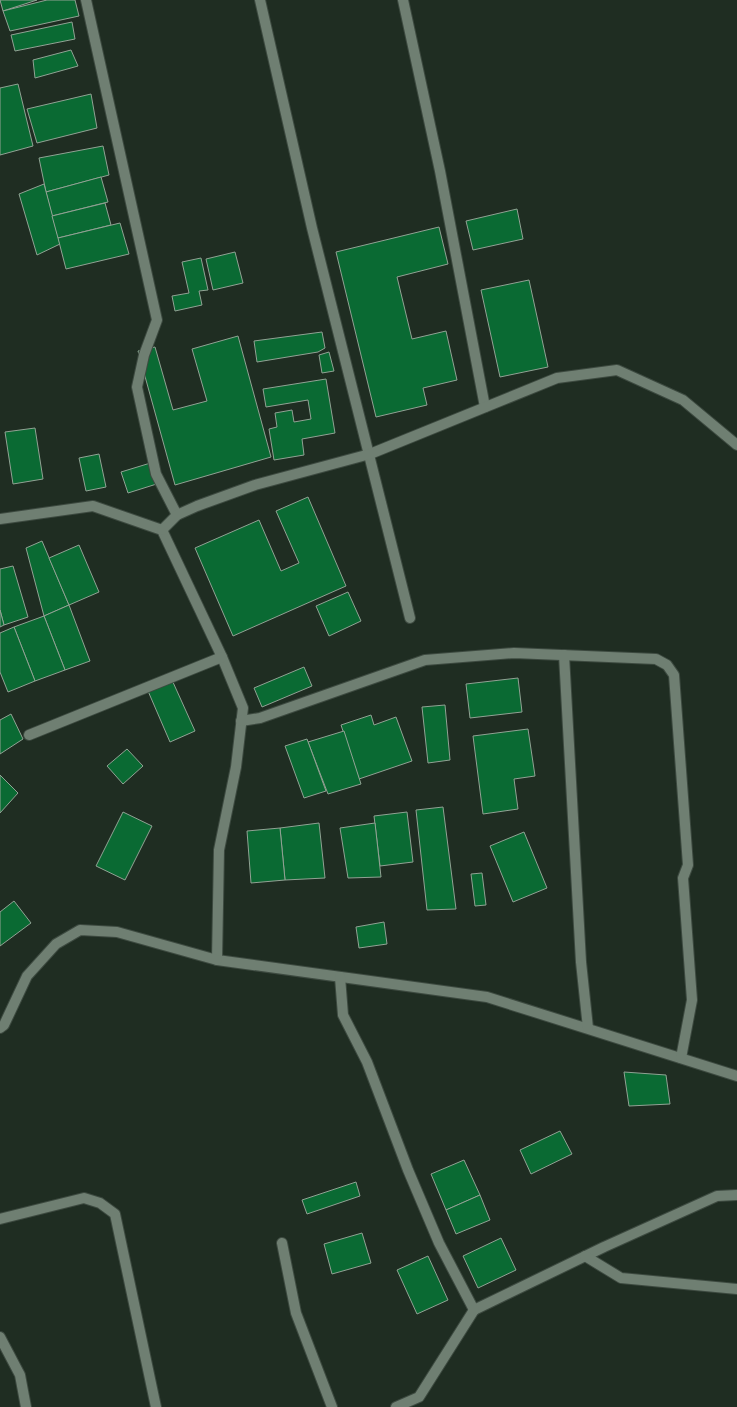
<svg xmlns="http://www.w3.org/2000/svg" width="737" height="1407" font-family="'Playfair Display',serif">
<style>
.building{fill:#0a6a33;stroke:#91a294}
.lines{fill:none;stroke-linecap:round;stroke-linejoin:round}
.street-casing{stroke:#3d4a40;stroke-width:12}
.street{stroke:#6f7f72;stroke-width:10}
</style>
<rect width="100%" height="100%" fill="#1f2d22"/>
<g class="building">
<polygon points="0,0 37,0 3,11"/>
<polygon points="47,0 75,0 79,16 10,31 3,11"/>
<polygon points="72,22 75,39 15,51 11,35"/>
<polygon points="71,50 78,66 35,78 33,60"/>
<polygon points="18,84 33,146 0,155 0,88"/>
<polygon points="91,94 97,128 37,143 27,109"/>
<polygon points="103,146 109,175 46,192 39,158"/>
<polygon points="101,177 108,202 52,216 46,192"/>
<polygon points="44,184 60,244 37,255 19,194"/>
<polygon points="105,203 111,225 58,238 52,216"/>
<polygon points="517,209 523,239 473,250 466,221"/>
<polygon points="120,223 129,254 66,269 58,238"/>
<polygon points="439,227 448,264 397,277 412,339 446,331 457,380 423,388 427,405 376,417 336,252"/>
<polygon points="235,252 243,283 213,290 206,259"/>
<polygon points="201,258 208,290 199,291 202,305 175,311 172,296 189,293 182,262"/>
<polygon points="529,280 548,367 500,377 481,290"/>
<polygon points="322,332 325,348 318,352 257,362 254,341"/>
<polygon points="238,336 271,457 175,485 138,351 155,347 173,410 207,401 192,349"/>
<polygon points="329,352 334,371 322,373 319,355"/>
<polygon points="326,379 335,433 302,439 304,455 274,460 269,429 277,427 275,413 292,410 294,422 311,419 308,400 266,407 263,389"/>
<polygon points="35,428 43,479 13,484 5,432"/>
<polygon points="99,454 106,487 86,491 79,458"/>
<polygon points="157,461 163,482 128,493 121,472"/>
<polygon points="308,497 346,586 233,636 195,548 259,520 281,571 299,563 276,511"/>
<polygon points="42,541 69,605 44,616 26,548"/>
<polygon points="79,545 99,592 69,605 49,558"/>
<polygon points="13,566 28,617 4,625 0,610 0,569"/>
<polygon points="348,592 361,621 329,636 316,606"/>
<polygon points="69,605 90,661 65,670 44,616"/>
<polygon points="0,610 4,625 0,627"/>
<polygon points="44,616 65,670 35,681 14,627"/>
<polygon points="14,627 35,681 8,692 0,672 0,633"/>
<polygon points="304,667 312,686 262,707 254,688"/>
<polygon points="518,678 522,712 470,718 466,684"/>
<polygon points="172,680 195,731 170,742 148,691"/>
<polygon points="445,705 450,760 428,763 422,707"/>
<polygon points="11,714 23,739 0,754 0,720"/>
<polygon points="371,715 374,725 396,717 412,761 359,779 341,725"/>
<polygon points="528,729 535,776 514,779 518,809 483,814 473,736"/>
<polygon points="344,731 361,784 328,794 308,742"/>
<polygon points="307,739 326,791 304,798 285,746"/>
<polygon points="127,749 143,766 123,784 107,766"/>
<polygon points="0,775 18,793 0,813"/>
<polygon points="443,807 456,909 427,910 416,810"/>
<polygon points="123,812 152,826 125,880 96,866"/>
<polygon points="407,812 413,862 380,866 374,816"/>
<polygon points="319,823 325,878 285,880 280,828"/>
<polygon points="375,823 381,877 348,878 340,828"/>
<polygon points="280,828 285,880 251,883 247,831"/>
<polygon points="524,832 547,888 513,902 490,846"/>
<polygon points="482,873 486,905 475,906 471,874"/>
<polygon points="14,901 31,923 0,946 0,912"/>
<polygon points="384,922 387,944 359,948 356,927"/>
<polygon points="624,1072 666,1075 670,1104 629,1106"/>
<polygon points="560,1131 572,1154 531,1174 520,1150"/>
<polygon points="464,1160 480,1195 446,1210 431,1174"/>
<polygon points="356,1182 360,1196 307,1214 302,1200"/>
<polygon points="480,1195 490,1220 456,1234 446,1210"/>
<polygon points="362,1233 371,1263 332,1274 324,1244"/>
<polygon points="501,1238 516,1270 478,1288 463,1256"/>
<polygon points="428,1256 448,1300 417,1314 397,1270"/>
</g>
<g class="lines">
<defs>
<g id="street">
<polyline points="86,0 157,320 144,355 137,387 156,474 177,515"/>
<polyline points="260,0 312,228 410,618"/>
<polyline points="403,0 440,171 485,407"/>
<polyline points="0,519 93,506 162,530 222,657 243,708 236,767 219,850 217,960 487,997 737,1076"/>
<polyline points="162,530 177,515 197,506 255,485 370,454 557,378 617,370 683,400 737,445"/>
<polyline points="564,655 581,962 588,1028"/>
<polyline points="241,721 260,718 425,660 514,653 656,659 667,665 674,675 688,865 683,878 692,1000 681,1058"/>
<polyline points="29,735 222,657"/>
<polyline points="340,977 343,1015 367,1062 408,1170 439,1243 474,1310 604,1247 717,1196 737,1195"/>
<polyline points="0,1028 4,1025 27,976 56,944 80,930 117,932 217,960"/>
<polyline points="0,1219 84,1198 100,1203 115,1214 156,1407"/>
<polyline points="282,1243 296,1313 332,1407"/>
<polyline points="585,1256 621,1278 737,1289"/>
<polyline points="0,1337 20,1375 26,1407"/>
<polyline points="396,1407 419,1397 474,1310"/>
</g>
</defs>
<use href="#street" class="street-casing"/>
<use href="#street" class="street"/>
</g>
</svg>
